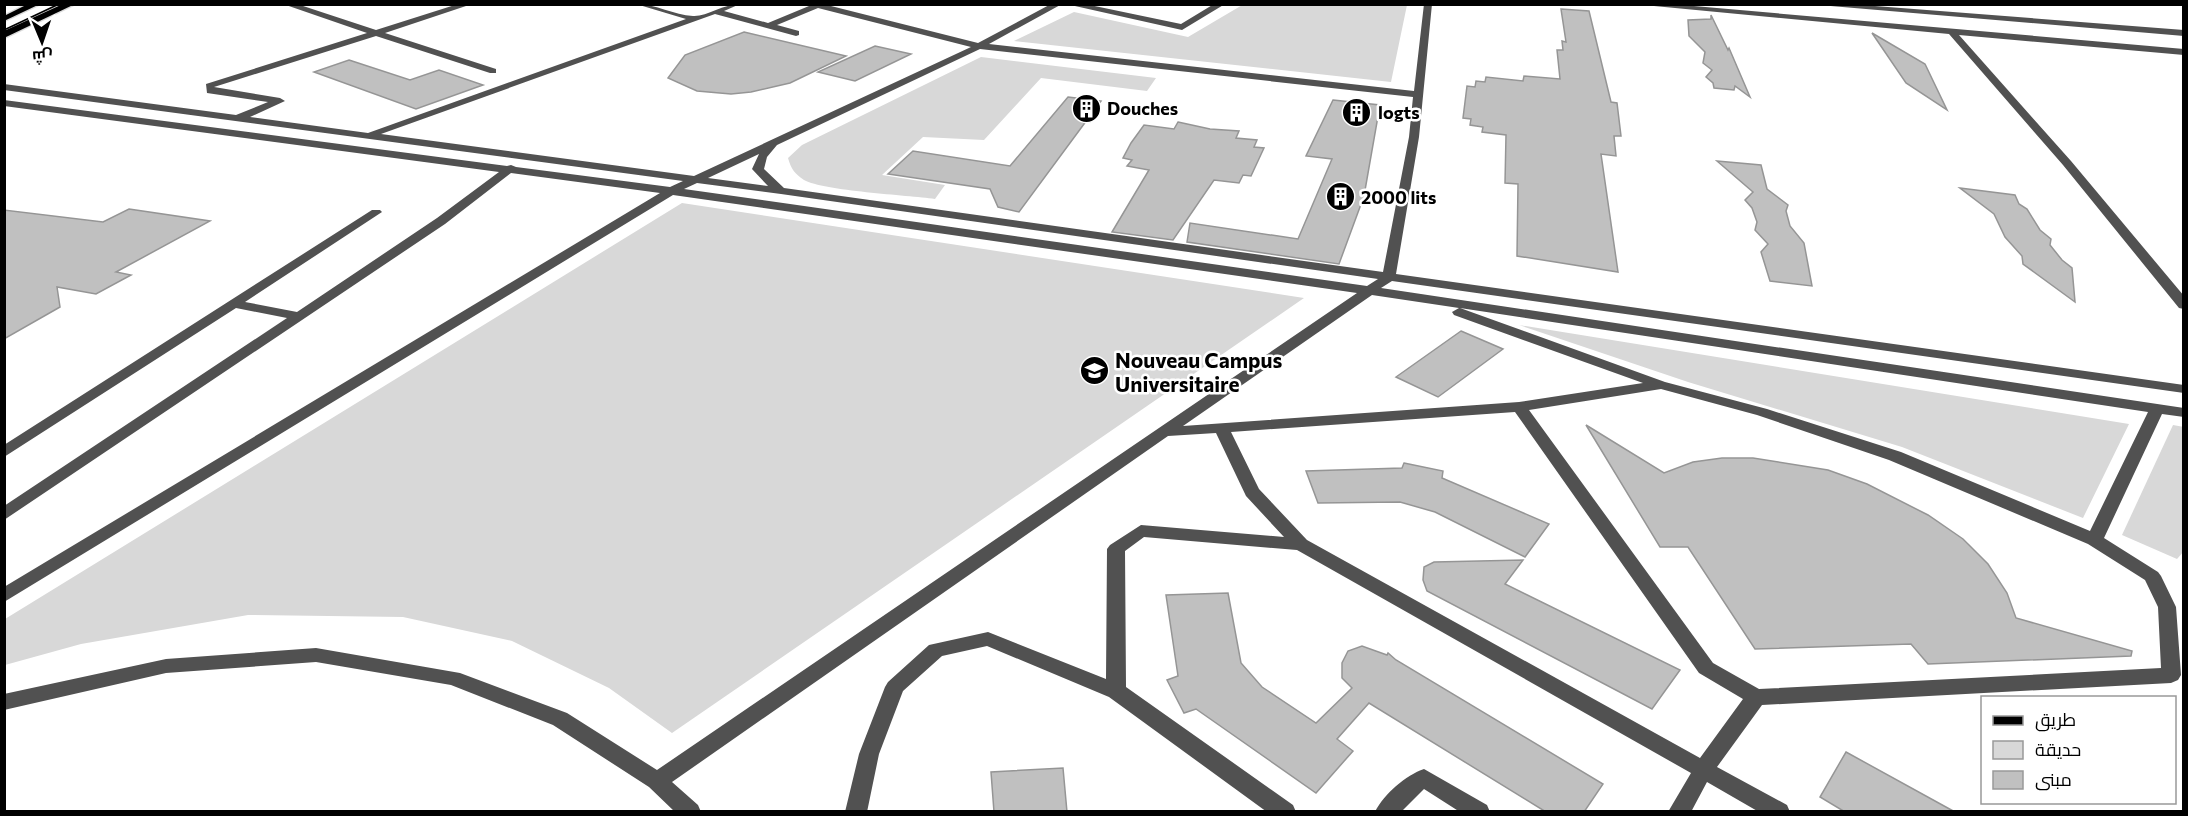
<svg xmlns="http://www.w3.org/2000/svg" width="2188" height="816" font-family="Commissioner,Cairo,sans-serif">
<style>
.green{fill:#d8d8d8}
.building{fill:#c0c0c0;stroke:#959595;stroke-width:1.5}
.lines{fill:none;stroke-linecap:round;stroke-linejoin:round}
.major-casing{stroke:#dbdbdb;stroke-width:3}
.minor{fill:#515151;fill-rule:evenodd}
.major{fill:#000;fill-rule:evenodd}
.tram{stroke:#000;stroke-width:1.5}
.labels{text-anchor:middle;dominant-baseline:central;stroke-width:5;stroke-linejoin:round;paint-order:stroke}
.far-poi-label{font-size:18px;font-weight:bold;fill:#000;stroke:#fff;text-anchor:start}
.poi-label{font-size:21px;font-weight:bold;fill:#000;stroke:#fff;text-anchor:start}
</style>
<rect width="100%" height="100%" fill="#fff"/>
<g class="green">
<polygon points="1244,4 1407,5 1391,82 1014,41 1074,12 1188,37"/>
<path d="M981,57L1156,78L1147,91L1041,78L984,140L923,137L882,175L945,185L935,199C907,195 824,191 804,180C795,174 791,169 788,158L802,145Z"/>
<polygon points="682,203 1304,298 672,733 609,688 512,641 403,617 248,615 81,644 5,665 5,619"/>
<polygon points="1519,325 2129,424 2083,518 1902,447 1688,382"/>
<polygon points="2173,425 2184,427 2184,551 2177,559 2122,535"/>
</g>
<g class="building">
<polygon points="1561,9 1589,11 1611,102 1617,103 1621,136 1614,136 1616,156 1601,154 1618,272 1517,256 1518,184 1505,183 1506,135 1482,132 1483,127 1470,125 1471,119 1463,118 1467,86 1475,87 1476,81 1485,82 1486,77 1523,81 1524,76 1560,79 1557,50 1563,50 1562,41 1566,42"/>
<polygon points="1711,15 1728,50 1729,48 1750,97 1735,86 1734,90 1714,88 1713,83 1706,77 1712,70 1703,63 1705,52 1689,36 1688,20 1711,19"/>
<polygon points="744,32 846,56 790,83 751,92 731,94 697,91 668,78 685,55"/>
<polygon points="1872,33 1925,64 1947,110 1906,83"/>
<polygon points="875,46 911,54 855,81 818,72"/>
<polygon points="349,60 410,80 439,70 483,85 416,109 314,72"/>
<polygon points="1068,97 1101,101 1019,212 998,207 990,189 888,174 913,151 1010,166"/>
<polygon points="1333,100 1380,105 1364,196 1339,264 1187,242 1190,223 1298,239 1332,159 1306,156"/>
<polygon points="1178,122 1210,129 1239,131 1236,138 1257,140 1254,147 1264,148 1251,176 1243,175 1239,183 1214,180 1173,240 1112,232 1149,170 1127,166 1132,160 1123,158 1131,143 1144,125 1174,129"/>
<polygon points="1717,161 1761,165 1767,189 1788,205 1786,211 1790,226 1804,243 1812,286 1770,281 1761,252 1768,244 1755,230 1757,222 1752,208 1745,200 1753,192"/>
<polygon points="1960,188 2015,195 2019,204 2027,209 2040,230 2051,239 2050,245 2062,260 2072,268 2075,302 2023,264 2022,256 2005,237 1994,214"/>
<polygon points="129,209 210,221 116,272 131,275 96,294 57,287 60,307 4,339 4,210 103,222"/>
<polygon points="1461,331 1503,349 1438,397 1396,377"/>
<polygon points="1586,425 1664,473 1693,462 1722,458 1753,458 1828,470 1867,484 1928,515 1963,539 1988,564 2007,593 2016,618 2132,651 2131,656 1928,664 1911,644 1755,649 1688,547 1660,547"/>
<polygon points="1404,463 1443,471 1442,478 1549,524 1525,557 1435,512 1400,502 1318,503 1306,471 1402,468"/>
<polygon points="1523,560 1505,584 1680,670 1652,709 1427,591 1423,580 1424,567 1434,562"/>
<polygon points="1228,593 1241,663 1262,687 1316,723 1352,688 1342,678 1342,663 1348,651 1362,646 1387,655 1388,653 1396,660 1603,784 1584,812 1546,812 1369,703 1337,739 1353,751 1316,793 1196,709 1184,713 1167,680 1178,676 1166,595"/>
<polygon points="1846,752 1955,812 1845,812 1820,797"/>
<polygon points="1063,768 1067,812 994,812 991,772"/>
</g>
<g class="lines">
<defs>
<g id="major">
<polygon points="28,4 40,4 4,21 4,16"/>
<polygon points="63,4 75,4 4,38 4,31"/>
</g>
</defs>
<use href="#major" class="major-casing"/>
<g class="minor">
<path d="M283,4H297L376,30L458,4H472L385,33L496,69V73H490L376,36L214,87L280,98L285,101L250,117L368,133L686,19L636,4C656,4 674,15 693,16C706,17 723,4 740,4L724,11L768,23L809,6L807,4H823L978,43L1051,4H1062L989,44L1414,91L1424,4H1432L1419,137L1396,274L2184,385V393L1392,281L1381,288L2184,408V417L2162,414L2104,538L2158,572L2161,576L2176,607L2181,675L2178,680L2171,683L1762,705L1717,767L1787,805L1790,812H1759L1707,782L1691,812H1668L1691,773L1297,550L1144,537L1125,551L1126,687L1293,805L1296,812H1267L1109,697L987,646L942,656L903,691L879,754L867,812H845L859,754L885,687L888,682L929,645L988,632L1106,679L1107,549L1110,545L1141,525L1284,537L1246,496L1216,433L1168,436L672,782L698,805L701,812H675L649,787L553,725L451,685L316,662L166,673L4,710V694L166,659L316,648L460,673L567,713L657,770L1357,293L673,195L4,602V587L660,193L511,173L445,224L4,520V506L287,318L236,308L4,457V445L372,210H380L382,212L245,302L297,312L437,218L499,172L4,106V100L507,166L511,165L516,167L670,187L683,181L4,90V84L236,115L268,102L207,93L206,84L367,33ZM818,8L971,47L694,176L381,134L715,14L796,36L799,35V31L777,25ZM980,49L1413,97L1409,137L1383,272L784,188L764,169L767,157L777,145ZM759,154L752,169L768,186L708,178ZM697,183L781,194L1378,279L1367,286L684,189ZM1372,295L1459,308L1452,312L1454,315L1643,383L1519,402L1183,426ZM1460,308L2148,412L2090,531L1901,452L1767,409L1665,382ZM1661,389L1757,415L1889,460L2088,544L2145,580L2158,607L2161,668L1759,689L1713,663L1529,410ZM1515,412L1699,673L1743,699L1700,758L1307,540L1259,489L1231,432Z"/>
<polygon points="1066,4 1085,4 1181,24 1214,4 1225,4 1182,30"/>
<polygon points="1633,4 1671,4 2184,49 2184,55 1959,35 2071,161 2184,296 2184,309 2179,308 2063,165 1949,34"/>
<polygon points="1807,4 1849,4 2184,30 2184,36"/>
<path d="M1424,769L1487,805L1490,812H1460L1424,789L1401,812H1375C1384,794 1406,775 1424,769Z"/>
</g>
<use href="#major" class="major"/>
<polyline class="tram" points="4,30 59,4"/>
</g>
<defs>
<symbol id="building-disc" viewBox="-11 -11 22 22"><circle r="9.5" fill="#000" stroke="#fff"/><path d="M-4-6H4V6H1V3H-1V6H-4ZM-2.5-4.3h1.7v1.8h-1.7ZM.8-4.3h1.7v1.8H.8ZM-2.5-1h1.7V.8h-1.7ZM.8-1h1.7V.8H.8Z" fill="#fff"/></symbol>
<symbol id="university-disc" viewBox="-11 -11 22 22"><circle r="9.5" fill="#000" stroke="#fff"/><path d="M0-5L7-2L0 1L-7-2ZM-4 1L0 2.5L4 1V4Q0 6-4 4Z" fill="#fff"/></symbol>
</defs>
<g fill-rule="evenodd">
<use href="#building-disc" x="1070" y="92" width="33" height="33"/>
<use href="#building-disc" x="1340" y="96" width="33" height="33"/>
<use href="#building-disc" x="1324" y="180" width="33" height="33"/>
<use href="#university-disc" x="1078" y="354" width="33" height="33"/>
</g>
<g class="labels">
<g class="far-poi-label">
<text x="1107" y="108">Douches</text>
<text x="1378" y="112">logts</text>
<text x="1361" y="197">2000 lits</text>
</g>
<g class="poi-label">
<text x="1115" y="359">Nouveau Campus<tspan x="1115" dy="24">Universitaire</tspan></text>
</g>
</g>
<rect width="2188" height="816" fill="none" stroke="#000000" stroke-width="12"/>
<rect x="1981" y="696" width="195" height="108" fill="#ffffff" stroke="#999999" stroke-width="1.5"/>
<rect x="1993" y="716" width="30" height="9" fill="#000000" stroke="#999999" stroke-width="1.5"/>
<text x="2035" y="726" font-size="18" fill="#000000">طريق</text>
<rect x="1993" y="741" width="30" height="18" fill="#d8d8d8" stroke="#999999" stroke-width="1.5"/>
<text x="2035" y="756" font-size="18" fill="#000000">حديقة</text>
<rect x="1993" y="771" width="30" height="18" fill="#c0c0c0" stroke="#999999" stroke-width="1.5"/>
<text x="2035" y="786" font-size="18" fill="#000000">مبنى</text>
<g transform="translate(42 42) rotate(178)" stroke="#ffffff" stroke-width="4.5" paint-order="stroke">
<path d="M0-4.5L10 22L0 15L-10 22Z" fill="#000000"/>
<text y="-9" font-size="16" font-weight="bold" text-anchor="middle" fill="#000000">ش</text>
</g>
</svg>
